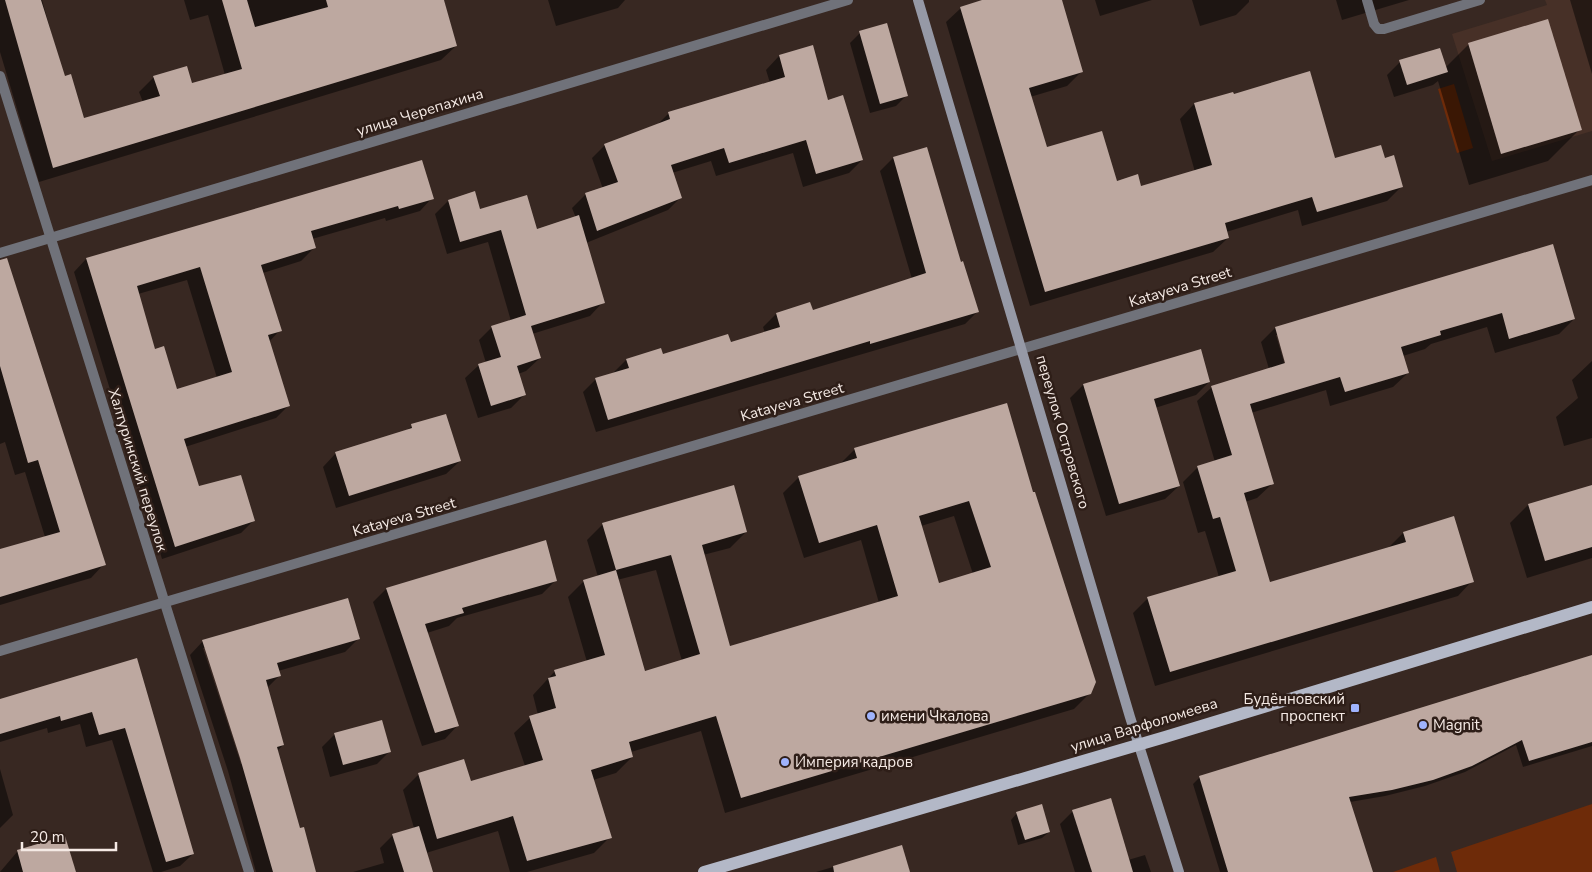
<svg xmlns="http://www.w3.org/2000/svg" width="1592" height="872" font-family="'Nunito Sans',sans-serif">
<style>
.built{fill:#473027}
.green{fill:#6e2b09}
.shadow{fill:#0007;fill-rule:evenodd}
.building{fill:#bda8a0;fill-rule:evenodd}
.lines{fill:none;stroke-linecap:round;stroke-linejoin:round}
.lane{stroke:#70727a;stroke-width:10}
.street{stroke:#70727a;stroke-width:10}
.secondary{stroke:#9699a6;stroke-width:10}
.primary{stroke:#b3b8c7;stroke-width:12}
.poi-dot{fill:#9fb3fd;stroke:#2e1e18;stroke-width:2}
.labels{text-anchor:middle;dominant-baseline:central;stroke-width:5;stroke-linejoin:round;paint-order:stroke}
.street-label{font-size:15px;fill:#f5eae5;stroke:#2e1e18}
.poi-label{font-size:15px;fill:#f5eae5;stroke:#2e1e18;text-anchor:start}
</style>
<rect width="100%" height="100%" fill="#382822"/>
<polygon class="built" points="1545,0 1592,0 1592,131 1492,161 1452,34 1547,5"/>
<g class="green">
<polygon points="1454,84 1473,148 1457,153 1438,89"/>
<polygon points="1592,804 1592,872 1457,872 1451,852"/>
<polygon points="1436,857 1440,872 1393,872"/>
</g>
<g class="shadow">
<polygon points="0,0 42,0 64,78 83,120 143,102 139,92 154,77 191,85 225,75 208,15 190,20 184,0 444,0 456,46 441,60 39,182 0,52"/>
<polygon points="548,0 625,0 618,8 556,26"/>
<polygon points="987,0 1061,0 1082,71 1067,86 1030,97 1046,149 1116,182 1141,187 1195,172 1180,119 1194,104 1334,160 1384,159 1402,186 1387,201 1302,226 1298,210 1226,232 1228,238 1213,252 1030,306 946,22 961,8"/>
<polygon points="1095,0 1152,0 1100,16"/>
<polygon points="1192,0 1249,0 1249,2 1236,15 1200,26"/>
<polygon points="1336,0 1409,0 1342,20"/>
<polygon points="1570,0 1592,0 1592,74"/>
<polygon points="860,33 907,95 896,106 870,113 850,43"/>
<polygon points="1469,44 1580,129 1548,161 1469,185 1438,81 1433,85 1394,97 1387,75 1400,62 1445,68"/>
<polygon points="779,56 828,101 862,160 849,173 803,187 793,153 716,176 711,161 672,173 681,197 668,210 586,243 603,302 590,316 532,334 540,358 526,371 518,374 524,395 511,408 478,418 465,378 479,365 486,363 479,340 492,327 511,321 488,242 447,254 435,214 448,201 536,231 576,218 572,208 585,195 603,189 592,158 605,145 656,126 669,113 770,83 766,70"/>
<polygon points="893,158 960,264 978,311 965,324 596,432 583,392 596,379 613,373 626,360 660,350 662,356 730,344 765,333 763,327 776,314 810,304 812,312 912,279 880,171"/>
<path d="M432,198L420,211L386,221L385,218L312,239L314,248L301,261L263,273L280,330L269,342L289,405L276,418L185,447L198,488L254,520L241,533L162,559L74,272L86,259ZM187,280L217,378L176,391L154,350L138,294Z"/>
<path d="M1552,245L1574,319L1559,334L1495,353L1487,327L1431,344L1425,349L1403,356L1408,373L1393,387L1330,406L1326,390L1251,413L1272,484L1257,498L1245,502L1270,584L1389,547L1403,533L1472,581L1458,596L1155,686L1133,613L1148,598L1219,577L1205,531L1198,533L1183,482L1198,467L1215,462L1197,401L1212,387L1269,369L1261,342L1275,328ZM1276,335H1278L1288,368L1286,369Z"/>
<polygon points="0,286 104,564 91,578 0,605 0,551 45,537 25,472 15,475 5,442 0,444"/>
<polygon points="1592,361 1592,438 1564,446 1556,417 1578,398 1572,380"/>
<polygon points="1209,382 1196,395 1155,408 1179,486 1165,499 1106,516 1070,398 1083,385"/>
<path d="M1006,405L1090,693L1074,709L725,813L701,731L631,752L632,757L616,773L593,780L610,837L594,853L527,872H510L498,831L426,853L431,872H353L384,863L380,848L393,835L414,828L403,790L419,774L470,783L525,766L514,733L530,718L538,715L533,695L555,671L587,662L568,597L584,581L598,577L587,540L603,524L746,532L730,548L703,555L730,647L879,603L861,540L804,558L783,493L799,477L839,465L855,449ZM954,516L973,574L938,585L921,526ZM656,570L682,661L644,673L617,580Z"/>
<polygon points="412,426 460,461 446,474 336,508 323,467 336,453 406,431"/>
<polygon points="1592,486 1592,558 1527,578 1510,523 1528,505"/>
<polygon points="556,580 542,594 457,618 449,626 427,633 458,725 445,739 422,746 373,602 386,589"/>
<path d="M358,639L345,652L278,671L279,676L267,688L283,745L277,751L299,829L315,872H256L228,771L190,655L203,641ZM203,648H206L244,763L241,764Z"/>
<polygon points="1588,657 1592,670 1592,746 1523,767 1516,745 1465,772 1425,786 1385,796 1350,802 1371,872 1220,872 1193,784 1199,778"/>
<polygon points="136,659 193,854 180,866 161,872 153,872 112,740 86,747 80,724 48,733 47,728 0,742 0,701"/>
<polygon points="335,734 390,751 377,764 330,777 322,747"/>
<polygon points="0,769 13,815 0,828"/>
<polygon points="1073,811 1128,860 1145,855 1151,872 1075,872 1060,824"/>
<polygon points="1017,813 1049,832 1042,838 1018,845 1011,820"/>
<polygon points="64,838 75,872 0,872 17,852"/>
<polygon points="901,847 908,872 816,872"/>
</g>
<g class="building">
<polygon points="5,0 41,0 65,76 71,74 84,118 160,96 153,76 187,66 192,83 242,69 222,0 247,0 255,27 328,7 326,0 444,0 457,46 53,168"/>
<polygon points="982,0 1062,0 1083,72 1029,88 1047,147 1102,131 1117,181 1138,174 1141,186 1212,165 1194,103 1233,92 1234,94 1310,71 1335,158 1381,145 1385,158 1394,155 1403,187 1317,212 1312,197 1225,223 1229,238 1045,292 960,7"/>
<polygon points="1548,19 1582,130 1501,154 1468,43"/>
<polygon points="887,23 908,96 880,104 859,31"/>
<polygon points="813,45 828,100 843,95 863,160 816,174 806,140 729,163 724,148 671,165 682,198 597,231 585,193 618,182 604,144 670,119 668,112 785,77 779,55"/>
<polygon points="1440,48 1448,72 1407,85 1399,60"/>
<polygon points="927,147 961,262 963,261 979,312 870,344 870,341 608,420 595,378 629,368 626,359 661,348 663,354 728,334 731,342 780,327 776,313 810,302 813,310 926,273 893,157"/>
<path d="M422,160L434,199L399,209L398,206L311,231L316,248L261,265L282,331L268,335L290,406L184,439L199,486L241,475L255,521L175,547L86,258ZM200,267L232,372L177,389L164,346L155,349L137,286Z"/>
<polygon points="475,191 480,209 527,195 537,229 579,215 605,303 531,326 541,358 517,366 526,395 491,406 478,364 501,357 491,326 526,315 501,230 460,242 448,200"/>
<polygon points="1553,244 1575,319 1509,339 1502,313 1440,331 1441,335 1401,347 1409,373 1345,392 1340,377 1250,404 1274,484 1244,493 1270,582 1406,542 1403,532 1454,516 1474,582 1170,672 1147,597 1236,571 1220,517 1213,519 1197,466 1232,455 1211,386 1285,363 1275,327"/>
<polygon points="7,258 106,565 0,597 0,549 60,532 38,460 28,463 0,366 0,260"/>
<polygon points="1201,349 1210,382 1154,399 1180,486 1119,504 1083,384"/>
<path d="M1007,403L1033,492H1035L1096,682L1091,694L741,798L716,716L629,742L633,757L591,770L612,838L527,861L513,816L437,839L418,773L464,759L471,781L543,760L529,716L556,708L548,678L556,676L554,670L605,655L583,580L616,570L602,523L734,485L747,532L702,545L730,646L898,596L877,525L819,543L798,476L857,458L854,448ZM969,501L991,567L939,583L919,516ZM671,555L700,654L645,671L616,570Z"/>
<polygon points="446,414 461,461 349,496 335,452 412,428 411,424"/>
<polygon points="1592,485 1592,547 1545,561 1528,504"/>
<polygon points="546,540 557,581 462,608 464,613 425,624 459,726 435,733 386,588"/>
<polygon points="348,598 360,639 277,663 281,676 266,680 284,745 277,747 300,828 304,827 316,872 273,872 240,758 202,640"/>
<polygon points="1592,655 1592,742 1529,761 1522,740 1472,766 1433,780 1392,790 1349,797 1373,872 1228,872 1199,776"/>
<polygon points="137,658 194,854 166,862 125,728 99,735 92,712 61,721 60,716 0,734 0,699"/>
<polygon points="382,720 391,752 343,765 334,733"/>
<polygon points="1111,798 1133,872 1092,872 1072,810"/>
<polygon points="1042,804 1050,832 1025,840 1016,812"/>
<polygon points="419,826 433,872 404,872 392,834"/>
<polygon points="65,836 76,872 23,872 17,850"/>
<polygon points="902,845 910,872 834,872 833,866"/>
</g>
<g class="lines">
<polyline class="lane" points="1367,0 1374,24 1378,29 1384,29 1480,0"/>
<g class="street">
<polyline points="0,76 249,872"/>
<polyline points="0,253 848,0"/>
<polyline points="0,651 1592,180"/>
</g>
<polyline class="secondary" points="918,0 1130,717 1179,872"/>
<polyline class="primary" points="704,872 1165,737 1592,607"/>
</g>
<g class="poi-dot">
<rect x="1350" y="703" width="10" height="10" rx="2.5"/>
<circle cx="871" cy="716" r="5"/>
<circle cx="1423" cy="725" r="5"/>
<circle cx="785" cy="762" r="5"/>
</g>
<g class="labels">
<g class="street-label">
<text transform="translate(420 112) rotate(-17)">улица Черепахина</text>
<text transform="translate(1180 287) rotate(-17)">Katayeva Street</text>
<text transform="translate(792 402) rotate(-16)">Katayeva Street</text>
<text transform="translate(1063 432) rotate(74)">переулок Островского</text>
<text transform="translate(138 470) rotate(73)">Халтуринский переулок</text>
<text transform="translate(404 517) rotate(-16)">Katayeva Street</text>
<text transform="translate(1144 725) rotate(-17)">улица Варфоломеева</text>
</g>
<g class="poi-label">
<text x="1345" y="699" text-anchor="end">Будённовский<tspan x="1345" dy="17">проспект</tspan></text>
<text x="881" y="716">имени Чкалова</text>
<text x="1433" y="725">Magnit</text>
<text x="795" y="762">Империя кадров</text>
</g>
</g>
<path d="M22 842v8h94v-8" fill="none" stroke="#f5eae5" stroke-width="2.5"/>
<text x="30" y="842" font-size="15" fill="#f5eae5" stroke="#2e1e18" stroke-width="4" paint-order="stroke">20 m</text>
</svg>
